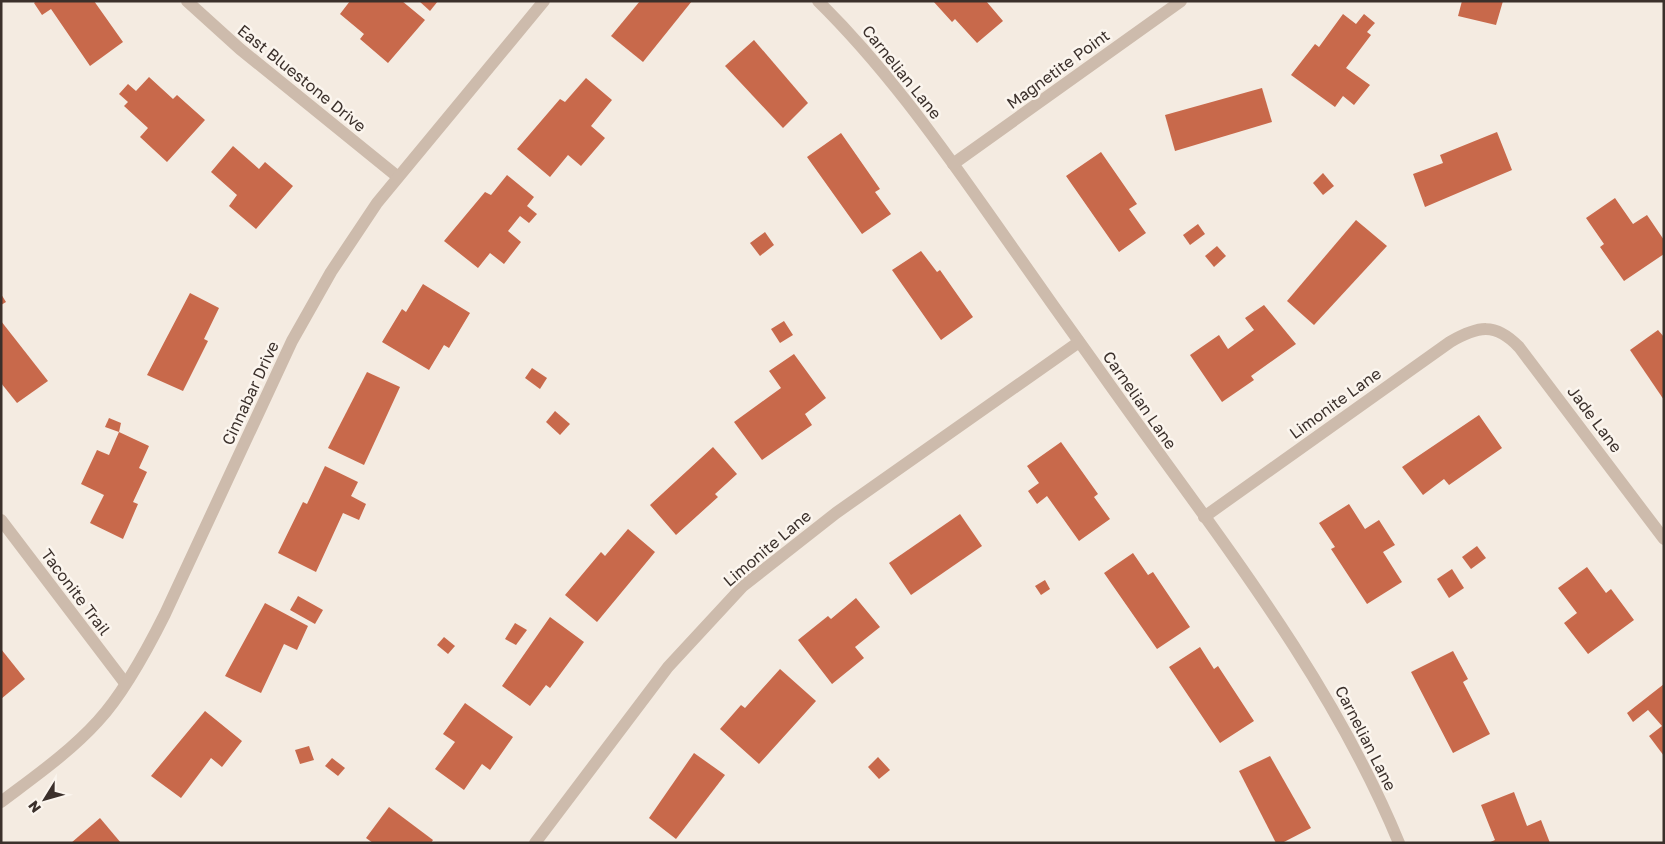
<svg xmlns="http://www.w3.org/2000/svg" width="1665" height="844" font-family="'Golos Text',sans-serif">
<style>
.building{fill:#c8694b}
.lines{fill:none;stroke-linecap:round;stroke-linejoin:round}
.minor{stroke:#cdbbac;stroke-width:12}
.labels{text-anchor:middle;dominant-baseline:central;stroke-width:5;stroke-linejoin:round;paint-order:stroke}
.street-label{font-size:16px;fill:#3b302b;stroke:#fbf5ee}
</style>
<rect width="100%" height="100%" fill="#f4ebe1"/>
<g class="building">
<polygon points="36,1 94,1 123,42 90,66 51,9 42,15 34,3"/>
<polygon points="350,1 402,1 425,20 388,63 360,39 364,34 340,14"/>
<polygon points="419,1 438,1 430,11"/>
<polygon points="640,1 692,1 643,62 611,36"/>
<polygon points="933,1 986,1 1003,21 977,43 955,19 952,22"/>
<polygon points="1462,1 1503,1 1496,25 1458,16"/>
<polygon points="1343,14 1356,24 1364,14 1375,23 1367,32 1371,35 1346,68 1370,85 1354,105 1343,96 1335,107 1291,75 1315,44 1319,47"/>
<polygon points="754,40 808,103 783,128 725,66"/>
<polygon points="149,77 173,99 177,95 205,120 167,162 140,137 148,128 124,106 128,102 119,94 128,84 136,91"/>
<polygon points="586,78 612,100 591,126 605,138 581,166 568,155 550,177 517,149 560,99 565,102"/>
<polygon points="1262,88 1272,122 1175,151 1165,115"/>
<polygon points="1497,132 1512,170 1425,207 1413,174 1443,163 1440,155"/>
<polygon points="841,133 880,189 875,192 891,214 862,234 807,157"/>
<polygon points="233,146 259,169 265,162 293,186 256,229 229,206 237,195 211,172"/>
<polygon points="1101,152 1137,204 1129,209 1146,233 1119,252 1066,176"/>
<polygon points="1323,173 1334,186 1323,195 1313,183"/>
<polygon points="507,175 534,197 527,206 537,214 529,223 520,216 508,231 521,242 504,264 490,253 478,268 444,241 485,192 491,195"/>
<polygon points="1615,198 1633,224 1647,215 1664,240 1664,254 1624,281 1600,247 1604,244 1586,218"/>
<polygon points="1356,220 1387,246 1314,325 1287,301"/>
<polygon points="1198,224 1205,234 1190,245 1183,235"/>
<polygon points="765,232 774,245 760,256 750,243"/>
<polygon points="1217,246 1226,256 1214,267 1205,256"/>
<polygon points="921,251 937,272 940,270 973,317 941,340 892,270"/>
<polygon points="423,284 470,313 449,348 444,345 429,370 382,342 402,309 406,312"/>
<polygon points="190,293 219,308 204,339 208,341 183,391 147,375"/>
<polygon points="1,294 6,302 1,305"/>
<polygon points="1264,305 1296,344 1251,376 1254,380 1222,402 1190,355 1219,335 1228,349 1254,330 1245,318"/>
<polygon points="1,321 48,381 17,403 1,383"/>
<polygon points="784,321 793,335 780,343 771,329"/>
<polygon points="1658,330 1664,337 1664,400 1630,350"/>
<polygon points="794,354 826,398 805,414 812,425 762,460 734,422 781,388 769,371"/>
<polygon points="532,368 547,378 540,389 525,378"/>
<polygon points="367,372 400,387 364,465 328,448"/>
<polygon points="555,411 570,424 560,435 546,422"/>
<polygon points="1479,415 1502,448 1449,485 1444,479 1423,495 1402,467"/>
<polygon points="109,418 121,423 119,432 105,427"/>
<polygon points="119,432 149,446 139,468 147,472 133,502 138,504 123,539 90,523 104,495 81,484 97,450 109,455"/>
<polygon points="1061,442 1098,494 1094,497 1110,519 1079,541 1047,496 1037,504 1028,491 1039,483 1027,466"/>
<polygon points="713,447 737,474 715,494 718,497 676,535 650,505"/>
<polygon points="325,466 358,482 351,496 366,504 359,520 343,513 316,572 278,553 303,502 307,504"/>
<polygon points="1349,504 1365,529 1379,520 1395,545 1383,552 1402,582 1367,604 1331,549 1335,547 1319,523"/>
<polygon points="960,514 982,546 911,595 889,563"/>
<polygon points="628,529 655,552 597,622 565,595 601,552 605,556"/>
<polygon points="1477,546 1486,558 1471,569 1462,557"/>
<polygon points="1133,553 1148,575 1153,572 1190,627 1157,649 1104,573"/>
<polygon points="1587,567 1606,593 1611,589 1634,620 1588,654 1564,623 1577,613 1558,588"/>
<polygon points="1452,569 1464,588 1449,598 1437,579"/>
<polygon points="1045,580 1050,589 1041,595 1035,586"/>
<polygon points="298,596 323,610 315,624 290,610"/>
<polygon points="856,598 880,627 855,647 864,658 832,684 798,640 828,616 831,619"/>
<polygon points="265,603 308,626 297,650 284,644 261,693 225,676"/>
<polygon points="550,617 584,642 550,688 546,685 530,706 502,686"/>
<polygon points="515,623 527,630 516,645 505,639"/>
<polygon points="444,637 455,646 448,654 437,645"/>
<polygon points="1200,647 1214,669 1218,666 1254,721 1220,743 1169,667"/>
<polygon points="1,649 25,679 1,699"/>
<polygon points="1453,651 1468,679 1463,682 1490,734 1453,753 1411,672"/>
<polygon points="780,669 816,701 759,764 720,729 741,705 745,708"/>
<polygon points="1664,684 1664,756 1649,736 1662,726 1648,710 1633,722 1627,713"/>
<polygon points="465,703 513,737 490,770 482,764 464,790 435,769 455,742 443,734"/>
<polygon points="205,711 242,741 222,767 211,758 181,798 151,776"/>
<polygon points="309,746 314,760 300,764 295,750"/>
<polygon points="694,753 725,775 676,839 649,818"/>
<polygon points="1270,756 1311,828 1282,843 1276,843 1239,771"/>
<polygon points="878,757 890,770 879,779 868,767"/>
<polygon points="332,758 345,768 338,776 325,766"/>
<polygon points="1514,792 1527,826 1541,820 1550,843 1488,843 1495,840 1481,805"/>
<polygon points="389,807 433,840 431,843 373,843 366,838"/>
<polygon points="100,818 121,843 71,843"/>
</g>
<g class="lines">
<g class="minor">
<polyline points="187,1 240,49 398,177"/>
<path d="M818,1C882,64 934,136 986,210C1021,260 1057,311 1093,361C1202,517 1326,666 1399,843"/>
<polyline points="953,164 1181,1"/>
<path d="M1204,517L1450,342C1478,326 1495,322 1519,347L1664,539"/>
<polyline points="1,520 125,683"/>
<path d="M1,802C34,777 70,752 98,721C124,693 148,648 165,614L292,341L331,272L377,203L544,1"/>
<polyline points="535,843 668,667 743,586 836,513 1079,342"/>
</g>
</g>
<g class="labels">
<g class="street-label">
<text transform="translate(1058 69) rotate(-36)">Magnetite Point</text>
<text transform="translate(902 72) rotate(51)">Carnelian Lane</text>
<text transform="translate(302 78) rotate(39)">East Bluestone Drive</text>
<text transform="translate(250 393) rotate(-65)">Cinnabar Drive</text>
<text transform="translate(1140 400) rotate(55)">Carnelian Lane</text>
<text transform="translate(1335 403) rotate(-36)">Limonite Lane</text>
<text transform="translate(1595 419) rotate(53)">Jade Lane</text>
<text transform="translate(767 548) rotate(-40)">Limonite Lane</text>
<text transform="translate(76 592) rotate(53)">Taconite Trail</text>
<text transform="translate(1366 738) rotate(63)">Carnelian Lane</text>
</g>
</g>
<rect width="1665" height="844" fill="none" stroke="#3b302b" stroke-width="5"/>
<g transform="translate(45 799) rotate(233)" stroke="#fbf5ee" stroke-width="4" paint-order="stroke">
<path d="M0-4L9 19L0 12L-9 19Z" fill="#3b302b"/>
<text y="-8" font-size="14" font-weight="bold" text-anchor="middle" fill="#3b302b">N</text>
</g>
</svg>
